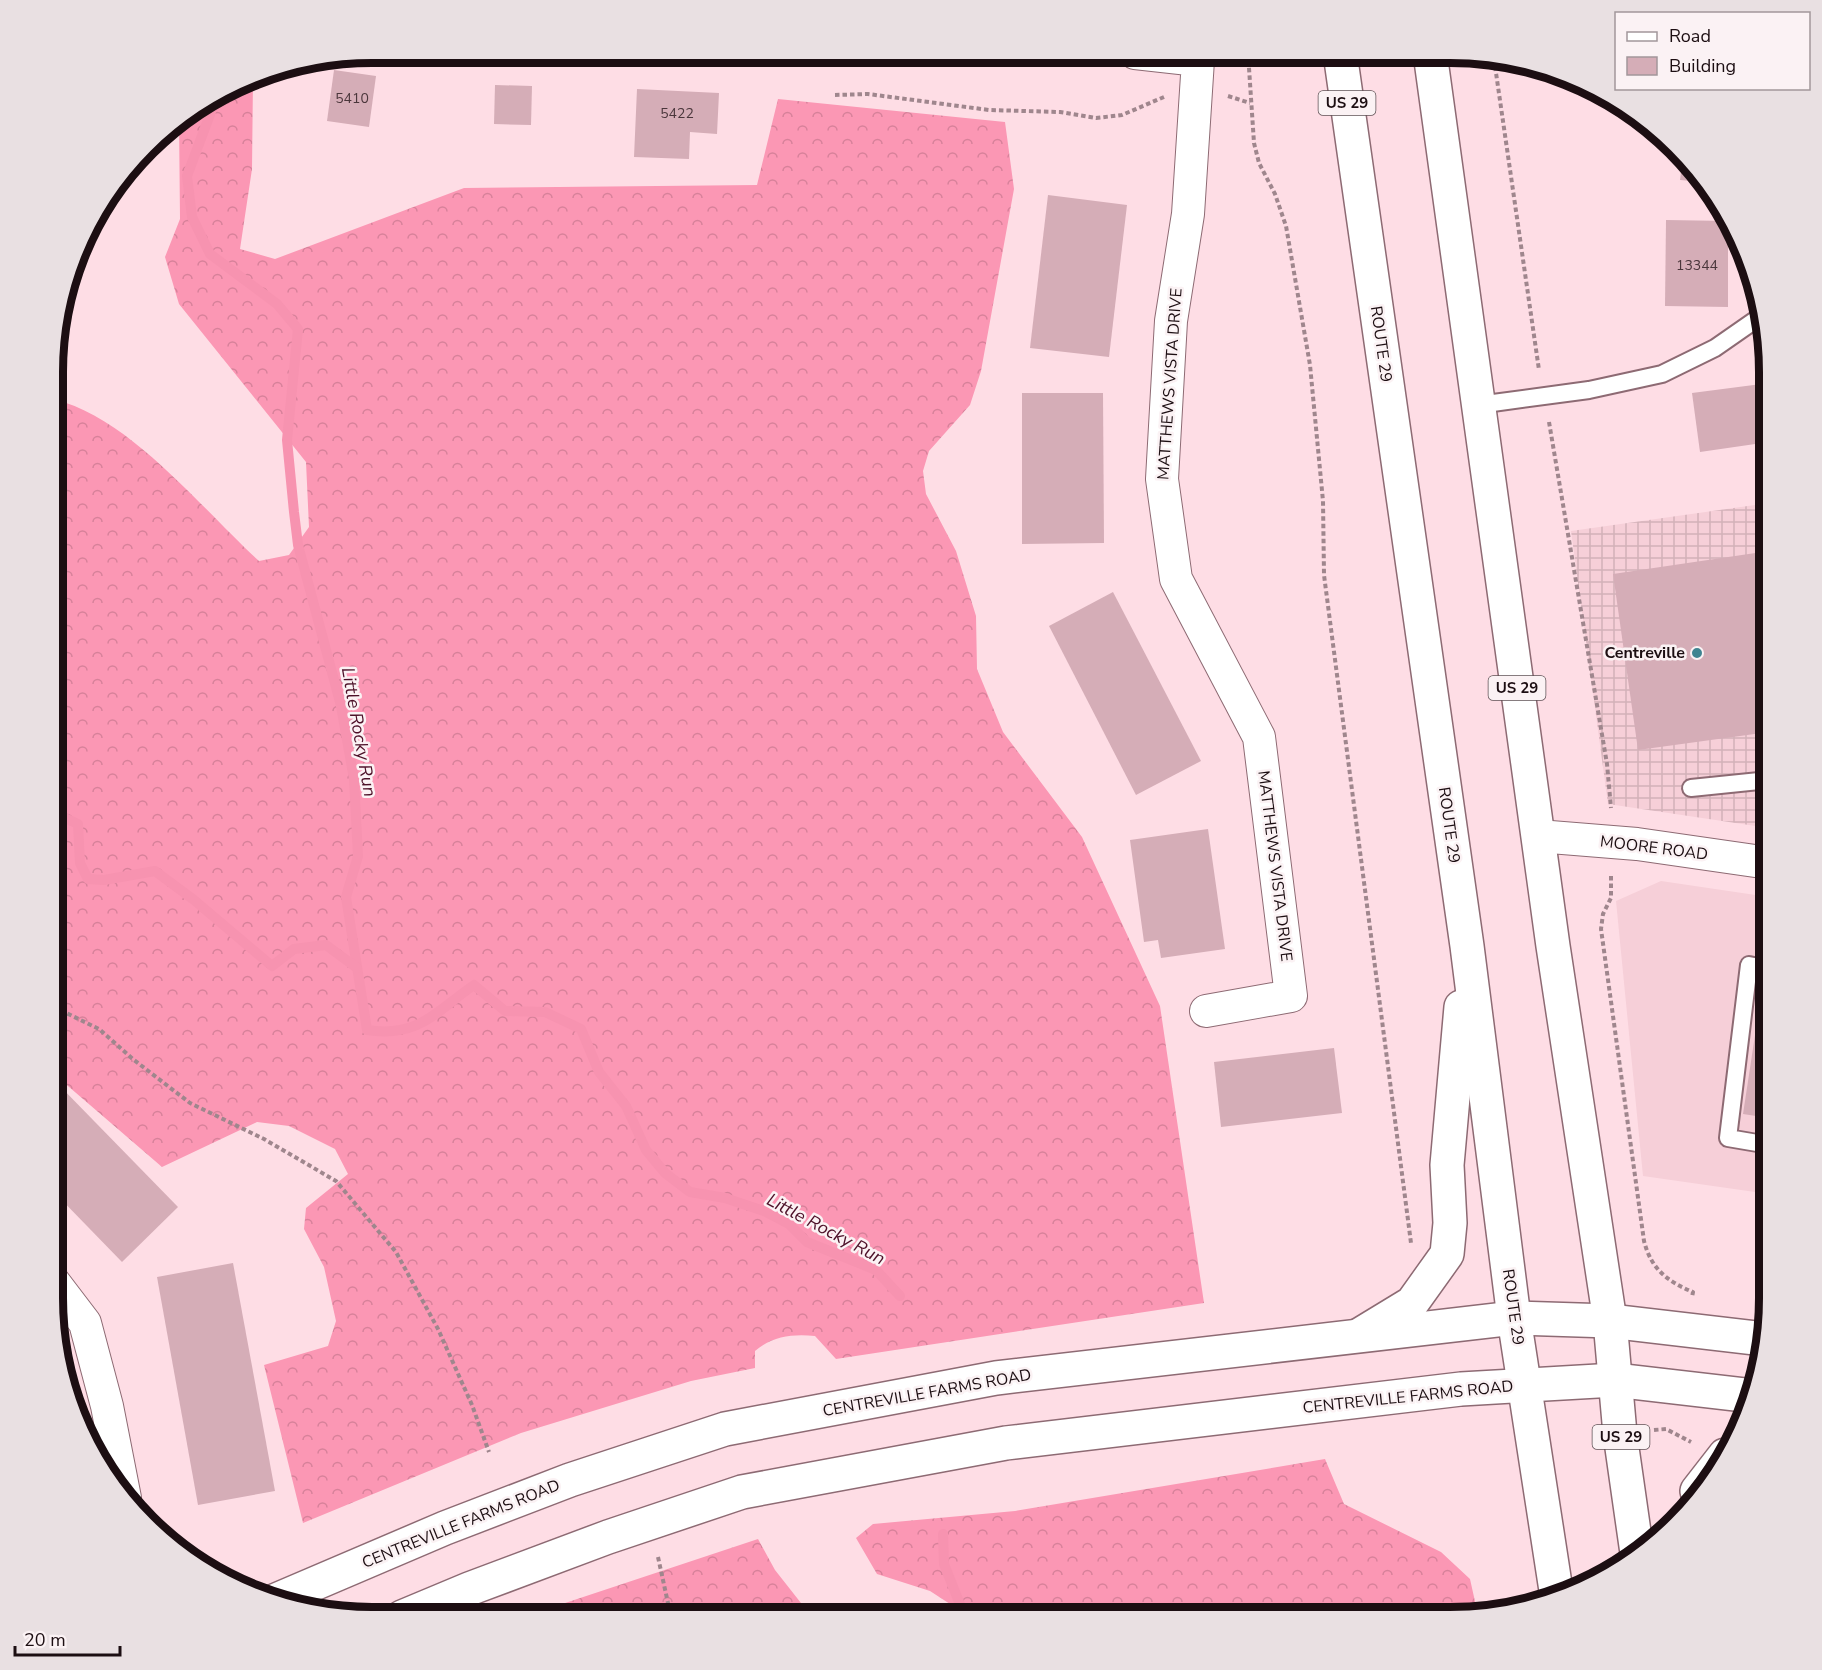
<svg xmlns="http://www.w3.org/2000/svg" width="1822" height="1670" font-family="'Nunito Sans',sans-serif">
<style>
.built{fill:#f6cfd8}
.industrial{fill:url(#industrial-grid)}
.forest{fill:url(#forest-crowns)}
.lines{fill:none;stroke-linecap:round;stroke-linejoin:round}
.stream{stroke:#f793b0;stroke-width:10}
.building{fill:#d5adb7}
.lane-casing{stroke:#8d6a73;stroke-width:20}
.street-casing{stroke:#8d6a73;stroke-width:34}
.secondary-casing{stroke:#8d6a73;stroke-width:36}
.primary-casing{stroke:#8d6a73;stroke-width:36}
.path{stroke:#9f868d;stroke-width:4;stroke-dasharray:4.5 3;stroke-linecap:butt}
.lane{stroke:#fff;stroke-width:16}
.street{stroke:#fff;stroke-width:32}
.secondary{stroke:#fff;stroke-width:33}
.primary{stroke:#fff;stroke-width:33}
.poi-dot{fill:#3f8491;stroke:#fbf2f4;stroke-width:2}
.labels{text-anchor:middle;dominant-baseline:central;stroke-width:5;stroke-linejoin:round;paint-order:stroke}
.number-label{font-size:14px;fill:#4a363b}
.shield{fill:#fbf2f4;stroke:#5f5256;stroke-width:1.5}
.shield-label{font-size:15px;font-weight:bold;fill:#1c0e12}
.street-label{font-size:16px;fill:#1c0e12;stroke:#fbf2f4}
.poi-label{font-size:16px;font-weight:bold;fill:#1c0e12;stroke:#fbf2f4;text-anchor:end}
.water-label{font-size:18px;font-style:italic;fill:#4d1028;stroke:#fbf2f4}
.rim{fill:none;stroke:#1c0e12;stroke-width:8}
</style>
<defs>
<pattern id="industrial-grid" width="8" height="8" patternUnits="userSpaceOnUse" patternTransform="scale(1.5)"><rect width="8" height="8" fill="#f6cfd8"/><path d="M0 4h8M4 0v8" fill="none" stroke="#d2b1b8"/></pattern>
<pattern id="forest-crowns" width="20" height="18" patternUnits="userSpaceOnUse" patternTransform="scale(1.5)"><rect width="20" height="18" fill="#fb97b4"/><path d="M2 6a3 3 0 1 1 6 0M12 15a3 3 0 1 1 6 0" fill="none" stroke="#d7819a"/></pattern>
</defs>
<rect width="100%" height="100%" fill="#fedde5"/>
<polygon class="built" points="1661,881 1769,897 1769,1194 1643,1176 1616,901"/>
<polygon class="industrial" points="1769,503 1769,828 1608,804 1571,531"/>
<g class="forest">
<path d="M253,78L252,169L240,249L275,259L464,188L757,185L778,99L1005,122L1014,189L981,371L970,405L929,451L923,471L926,494L956,551L976,616L977,669L1003,732L1082,837L1160,1006L1204,1303L836,1359L815,1336C792,1334 773,1336 755,1351V1368L691,1381L521,1433L303,1523L264,1365L328,1346L336,1321L324,1267L304,1229L306,1208L348,1174L335,1149L289,1126L257,1122L162,1167L54,1074L55,400C128,416 204,511 259,561L289,555L309,527L306,462L179,304L165,257L180,219L179,121Z"/>
<polygon points="1325,1459 1344,1504 1441,1552 1470,1579 1478,1615 970,1617 930,1591 877,1574 856,1538 873,1524 1015,1511"/>
<polygon points="758,1539 775,1570 812,1617 545,1617 541,1611"/>
</g>
<g class="lines">
<g class="stream">
<path d="M215,101L187,176L192,217L210,254L277,304L298,329L287,440L294,512L298,545L341,706L354,779L358,856L346,897L367,1030C419,1038 435,1012 474,985L505,1011L545,1012L581,1029L599,1072L626,1106L646,1150L665,1173L690,1192L725,1198L764,1211L789,1224L807,1242L876,1270L900,1296"/>
<polyline points="54,813 78,824 80,863 88,879 104,880 155,871 194,900 272,966 294,949 326,945 357,968"/>
<polyline points="943,1534 944,1564 965,1617"/>
</g>
</g>
<g class="building">
<polygon points="334,70 376,76 369,127 327,121"/>
<polygon points="495,85 532,86 531,125 494,124"/>
<polygon points="637,89 719,93 717,134 690,132 689,159 634,157"/>
<polygon points="1683,155 1690,162 1703,182 1680,180"/>
<polygon points="1048,195 1127,205 1109,357 1030,348"/>
<polygon points="1666,220 1728,221 1728,307 1665,306"/>
<polygon points="1769,383 1769,442 1700,452 1692,393"/>
<polygon points="1022,393 1103,393 1104,543 1022,544"/>
<polygon points="1769,551 1769,732 1638,750 1613,574"/>
<polygon points="1113,592 1201,761 1136,795 1049,626"/>
<polygon points="1208,829 1225,949 1161,958 1158,940 1144,942 1130,840"/>
<polygon points="1761,996 1769,998 1769,1118 1743,1114"/>
<polygon points="1334,1048 1342,1113 1221,1127 1214,1062"/>
<polygon points="54,1080 178,1207 122,1262 53,1191"/>
<polygon points="233,1263 275,1491 198,1505 157,1277"/>
</g>
<g class="lines">
<defs>
<g id="lane">
<polyline points="1478,405 1589,390 1662,374 1715,348 1761,316"/>
<polyline points="1691,788 1769,780"/>
<polyline points="1769,969 1749,965 1728,1138 1769,1145"/>
</g>
<g id="street">
<polyline points="1135,53 1198,60 1188,214 1171,321 1162,479 1176,579 1259,737 1291,996 1206,1011"/>
<polyline points="1538,836 1637,844 1769,863"/>
<polyline points="53,1281 85,1323 107,1406 125,1498"/>
</g>
<g id="secondary">
<polyline points="274,1601 445,1528 570,1480 725,1429 996,1378 1514,1318 1610,1321 1764,1339"/>
<polyline points="402,1617 469,1589 608,1537 742,1492 1006,1443 1461,1389 1615,1380 1753,1396"/>
</g>
<g id="primary">
<polyline points="1340,53 1467,946 1514,1318 1557,1597"/>
<polyline points="1430,53 1553,946 1610,1321 1620,1434 1637,1553"/>
<polyline points="1361,1334 1412,1303 1447,1254 1450,1223 1447,1165 1461,1007"/>
<polyline points="1697,1491 1725,1455"/>
</g>
</defs>
<use href="#lane" class="lane-casing"/>
<use href="#street" class="street-casing"/>
<use href="#secondary" class="secondary-casing"/>
<use href="#primary" class="primary-casing"/>
<g class="path">
<polyline points="1248,53 1254,143 1259,163 1275,194 1286,226 1310,365 1323,501 1324,575 1411,1243"/>
<polyline points="1494,59 1539,370"/>
<polyline points="835,95 868,94 989,110 1060,112 1096,118 1122,115 1164,97"/>
<polyline points="1228,96 1250,103"/>
<polyline points="1549,422 1607,764 1611,808"/>
<path d="M1611,876V898L1603,914L1601,929L1644,1241C1651,1269 1668,1282 1693,1292L1692,1297"/>
<polyline points="54,1007 99,1029 134,1060 190,1103 264,1139 336,1181 396,1252 438,1329 472,1405 489,1452"/>
<polyline points="1654,1430 1666,1429 1691,1442"/>
<polyline points="658,1557 671,1617"/>
</g>
<use href="#lane" class="lane"/>
<use href="#street" class="street"/>
<use href="#secondary" class="secondary"/>
<use href="#primary" class="primary"/>
</g>
<circle class="poi-dot" cx="1697" cy="653" r="6"/>
<g class="labels">
<g class="number-label">
<text x="352" y="98">5410</text>
<text x="677" y="113">5422</text>
<text x="1697" y="265">13344</text>
</g>
<g class="shield">
<rect x="1318.5" y="91" width="57" height="24" rx="4.5"/>
<rect x="1488.5" y="676" width="57" height="24" rx="4.5"/>
<rect x="1592.5" y="1425" width="57" height="24" rx="4.5"/>
</g>
<g class="shield-label">
<text x="1347" y="103">US 29</text>
<text x="1517" y="688">US 29</text>
<text x="1621" y="1437">US 29</text>
</g>
<g class="street-label">
<text transform="translate(1381 344) rotate(82)">ROUTE 29</text>
<text transform="translate(1170 384) rotate(-86)">MATTHEWS VISTA DRIVE</text>
<text transform="translate(1449 825) rotate(82)">ROUTE 29</text>
<text transform="translate(1654 848) rotate(7)">MOORE ROAD</text>
<text transform="translate(1275 866) rotate(83)">MATTHEWS VISTA DRIVE</text>
<text transform="translate(1513 1307) rotate(82)">ROUTE 29</text>
<text transform="translate(927 1393) rotate(-10)">CENTREVILLE FARMS ROAD</text>
<text transform="translate(1408 1397) rotate(-6)">CENTREVILLE FARMS ROAD</text>
<text transform="translate(461 1524) rotate(-22)">CENTREVILLE FARMS ROAD</text>
</g>
<g class="poi-label">
<text x="1685" y="653">Centreville</text>
</g>
<g class="water-label">
<text transform="translate(359 732) rotate(80)">Little Rocky Run</text>
<text transform="translate(826 1229) rotate(28)">Little Rocky Run</text>
</g>
</g>
<path d="M0 0H1822V1670H0ZM372 63H1450A309 309 0 0 1 1759 372V1298A309 309 0 0 1 1450 1607H372A309 309 0 0 1 63 1298V372A309 309 0 0 1 372 63Z" fill="#e9e0e2" fill-rule="evenodd"/>
<path class="rim" d="M372 63H1450A309 309 0 0 1 1759 372V1298A309 309 0 0 1 1450 1607H372A309 309 0 0 1 63 1298V372A309 309 0 0 1 372 63Z"/>
<rect x="1615" y="12" width="195" height="78" fill="#fbf2f4" stroke="#a2979a" stroke-width="1.5"/>
<rect x="1627" y="32" width="30" height="9" fill="#ffffff" stroke="#a2979a" stroke-width="1.5"/>
<text x="1669" y="42" font-size="18" fill="#1c0e12">Road</text>
<rect x="1627" y="57" width="30" height="18" fill="#d5adb7" stroke="#a2979a" stroke-width="1.5"/>
<text x="1669" y="72" font-size="18" fill="#1c0e12">Building</text>
<path d="M15 1646v9h105v-9" fill="none" stroke="#1c0e12" stroke-width="3"/>
<text x="24" y="1646" font-size="18" fill="#1c0e12" stroke="#fbf2f4" stroke-width="4.5" paint-order="stroke">20 m</text>
</svg>
